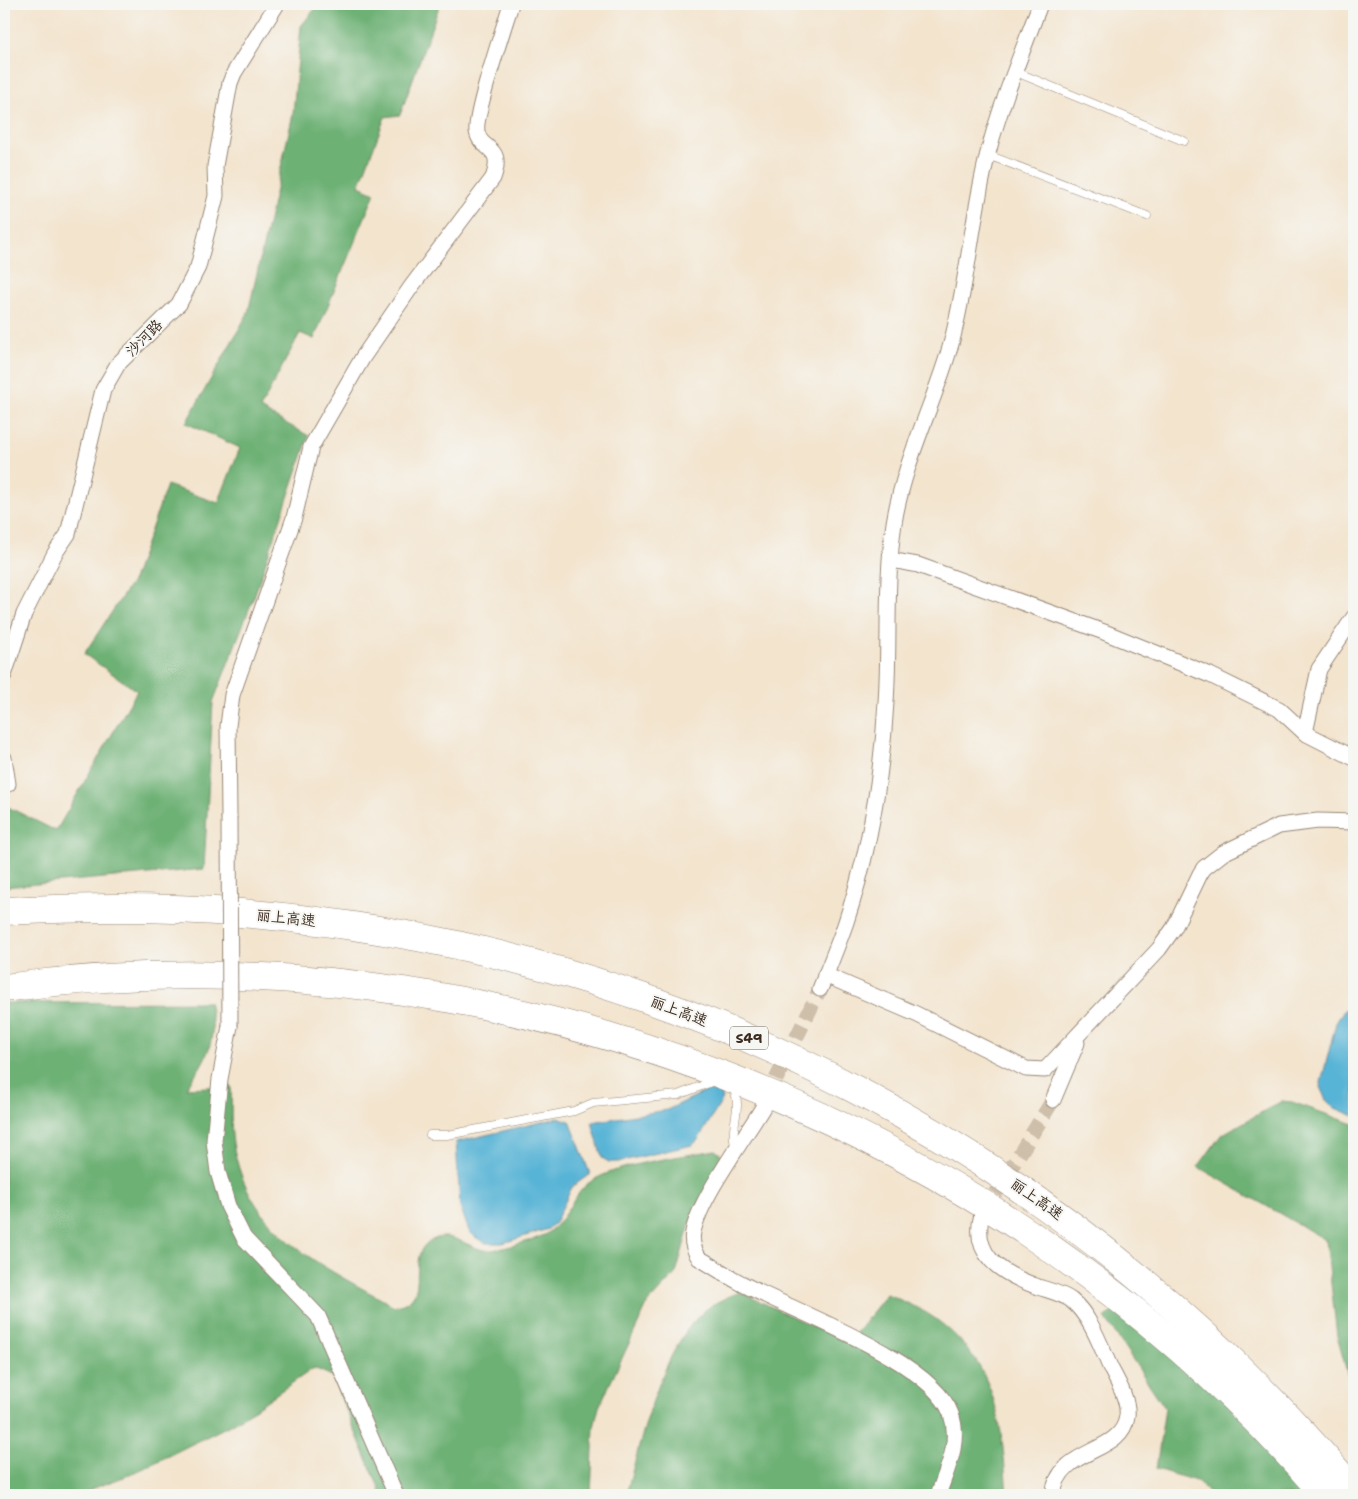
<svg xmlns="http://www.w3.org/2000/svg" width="1358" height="1499" font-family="'Shantell Sans','LXGW WenKai TC',sans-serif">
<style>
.forest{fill:#6db175;stroke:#546e4a}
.water{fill:#58b4d6;stroke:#4a6f7a}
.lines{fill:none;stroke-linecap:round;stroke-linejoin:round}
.street-tunnel{stroke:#cebfab;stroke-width:15;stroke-dasharray:15 8;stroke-linecap:butt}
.lane-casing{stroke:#978776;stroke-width:9}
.street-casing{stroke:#978776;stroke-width:17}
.highway-casing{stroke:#978776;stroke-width:29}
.lane{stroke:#fff;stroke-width:8}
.street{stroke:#fff;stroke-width:15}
.highway{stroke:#fff;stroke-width:28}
.street-bridge-casing{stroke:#978776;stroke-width:17;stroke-linecap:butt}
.street-bridge{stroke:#fff;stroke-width:15}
.labels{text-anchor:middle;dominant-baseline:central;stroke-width:4;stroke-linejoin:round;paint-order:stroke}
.shield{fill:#f6f6f2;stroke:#73675e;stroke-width:1}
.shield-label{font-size:14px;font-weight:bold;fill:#3b2a1e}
.street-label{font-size:15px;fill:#3b2a1e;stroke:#f6f6f2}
</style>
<rect width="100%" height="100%" fill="#f6f6f2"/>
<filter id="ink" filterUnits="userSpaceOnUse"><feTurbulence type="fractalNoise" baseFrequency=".02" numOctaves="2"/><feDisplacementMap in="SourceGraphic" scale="10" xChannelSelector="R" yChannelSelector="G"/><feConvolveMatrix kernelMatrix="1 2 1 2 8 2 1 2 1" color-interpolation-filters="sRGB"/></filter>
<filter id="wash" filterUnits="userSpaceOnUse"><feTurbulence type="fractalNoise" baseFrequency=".0096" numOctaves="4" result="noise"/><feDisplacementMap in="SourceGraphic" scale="20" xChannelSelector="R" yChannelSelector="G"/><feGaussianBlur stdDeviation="1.12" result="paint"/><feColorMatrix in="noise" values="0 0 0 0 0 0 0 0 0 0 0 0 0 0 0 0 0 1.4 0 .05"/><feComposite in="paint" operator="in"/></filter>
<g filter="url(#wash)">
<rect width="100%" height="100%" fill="#f3e4ce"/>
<g class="forest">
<polygon points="319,4 440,4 400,115 385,117 359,186 375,193 314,339 300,333 260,409 309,436 255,594 213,702 204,869 4,887 4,805 56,831 137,691 84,654 133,580 167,485 218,503 240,448 186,423 248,313 293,114 301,26"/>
<path d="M209,1002C218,1041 208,1057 186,1088L231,1086C232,1104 230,1125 233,1143C248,1235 321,1265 394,1306C438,1301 398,1250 437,1238C453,1233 468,1247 484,1250C495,1252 535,1240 546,1234C563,1223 571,1201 584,1187C607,1164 682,1157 715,1150L723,1156L691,1220L676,1273L648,1303L599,1407L594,1427L591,1495H382L332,1376L314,1368L234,1423L132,1474L91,1489L81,1495H4V1003Z"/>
<polygon points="1282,1101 1292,1102 1354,1124 1354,1391 1351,1387 1337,1336 1326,1240 1198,1167 1221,1135"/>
<path d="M740,1292L848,1343L887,1294C905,1302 925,1310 941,1323C999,1369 1002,1427 1007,1495H626C641,1441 660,1351 703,1312C713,1303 727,1297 740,1292Z"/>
<polygon points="1116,1308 1172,1349 1318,1495 1212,1495 1196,1481 1156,1469 1165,1408 1105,1318"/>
</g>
<g class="water">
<polygon points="1354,1007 1354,1116 1335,1108 1326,1100 1320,1087 1336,1023 1344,1010"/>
<polygon points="713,1088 720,1091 723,1099 698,1140 692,1145 618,1162 609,1162 602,1158 592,1122 667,1110"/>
<polygon points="558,1118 570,1121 590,1174 572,1187 555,1223 548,1229 503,1243 486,1243 475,1237 469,1231 460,1206 456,1142"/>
</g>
</g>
<g filter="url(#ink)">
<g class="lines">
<g class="street-tunnel">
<polyline points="766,1100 820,989"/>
<polyline points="983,1213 1053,1100"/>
</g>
<defs>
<g id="lane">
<polyline points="1016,72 1184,141"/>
<polyline points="988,155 1147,216"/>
<path d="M733,1088C744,1108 728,1129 736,1147"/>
<polyline points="430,1135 447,1135 574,1111 593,1103 678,1095 714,1081"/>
</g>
<g id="street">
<polyline points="891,560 918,565 1104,632 1210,675 1279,709 1305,733 1354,758"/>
<polyline points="4,675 24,614 55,553 68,534 103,390 118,364 179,304 198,267 216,196 215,166 230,83 234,73 277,4"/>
<polyline points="1305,733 1319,669 1354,617"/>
<polyline points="4,758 8,784"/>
<path d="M229,817L228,726L232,695L294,518L311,447L363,357L411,287L493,178C505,144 480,152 477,131C474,116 505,24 511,4"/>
<polyline points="825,975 916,1014 1026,1069 1045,1070 1159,949 1174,928 1200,874 1204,868 1223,853 1279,826 1318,821 1354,822"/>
<path d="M820,989C829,967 838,945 846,922C869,852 882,776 886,702C890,643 885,582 894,523C904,461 934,404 951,344C968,281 972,216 988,153C1001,103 1022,53 1040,4"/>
<polyline points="230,1026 220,1079 214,1141 218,1172 228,1206 244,1238 318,1316 396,1495"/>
<polyline points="1053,1100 1077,1043"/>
<path d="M763,1107C744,1139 700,1198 693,1232C691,1241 694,1250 699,1258C713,1266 727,1276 741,1283C792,1311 932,1360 951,1414C961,1442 947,1469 938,1495"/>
<path d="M982,1214C971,1254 999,1272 1033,1285C1045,1290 1060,1292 1071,1300C1091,1316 1101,1347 1111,1369C1118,1382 1129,1401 1127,1416C1122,1456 1059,1445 1053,1495"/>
</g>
<g id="highway">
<path d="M4,911C83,907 162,906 241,913C681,949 1070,1156 1354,1491"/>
<path d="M4,988C492,921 1005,1123 1325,1495"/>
</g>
</defs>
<use href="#lane" class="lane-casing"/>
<use href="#street" class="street-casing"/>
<use href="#highway" class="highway-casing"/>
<use href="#lane" class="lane"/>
<use href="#street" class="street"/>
<use href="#highway" class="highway"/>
<defs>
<polyline id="street-bridge" points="229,817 230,1026"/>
</defs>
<use href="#street-bridge" class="street-bridge-casing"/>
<use href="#street-bridge" class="street-bridge"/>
</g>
</g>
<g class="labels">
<rect class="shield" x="730" y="1026.5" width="38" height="23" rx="4"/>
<g class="shield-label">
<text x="749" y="1038">S49</text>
</g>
<g class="street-label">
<text transform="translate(144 338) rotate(-45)">沙河路</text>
<text transform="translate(286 918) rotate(6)">丽上高速</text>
<text transform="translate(679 1011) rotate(21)">丽上高速</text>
<text transform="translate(1037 1199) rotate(35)">丽上高速</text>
</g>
</g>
<rect width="1358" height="1499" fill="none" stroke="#f6f6f2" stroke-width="20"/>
</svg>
